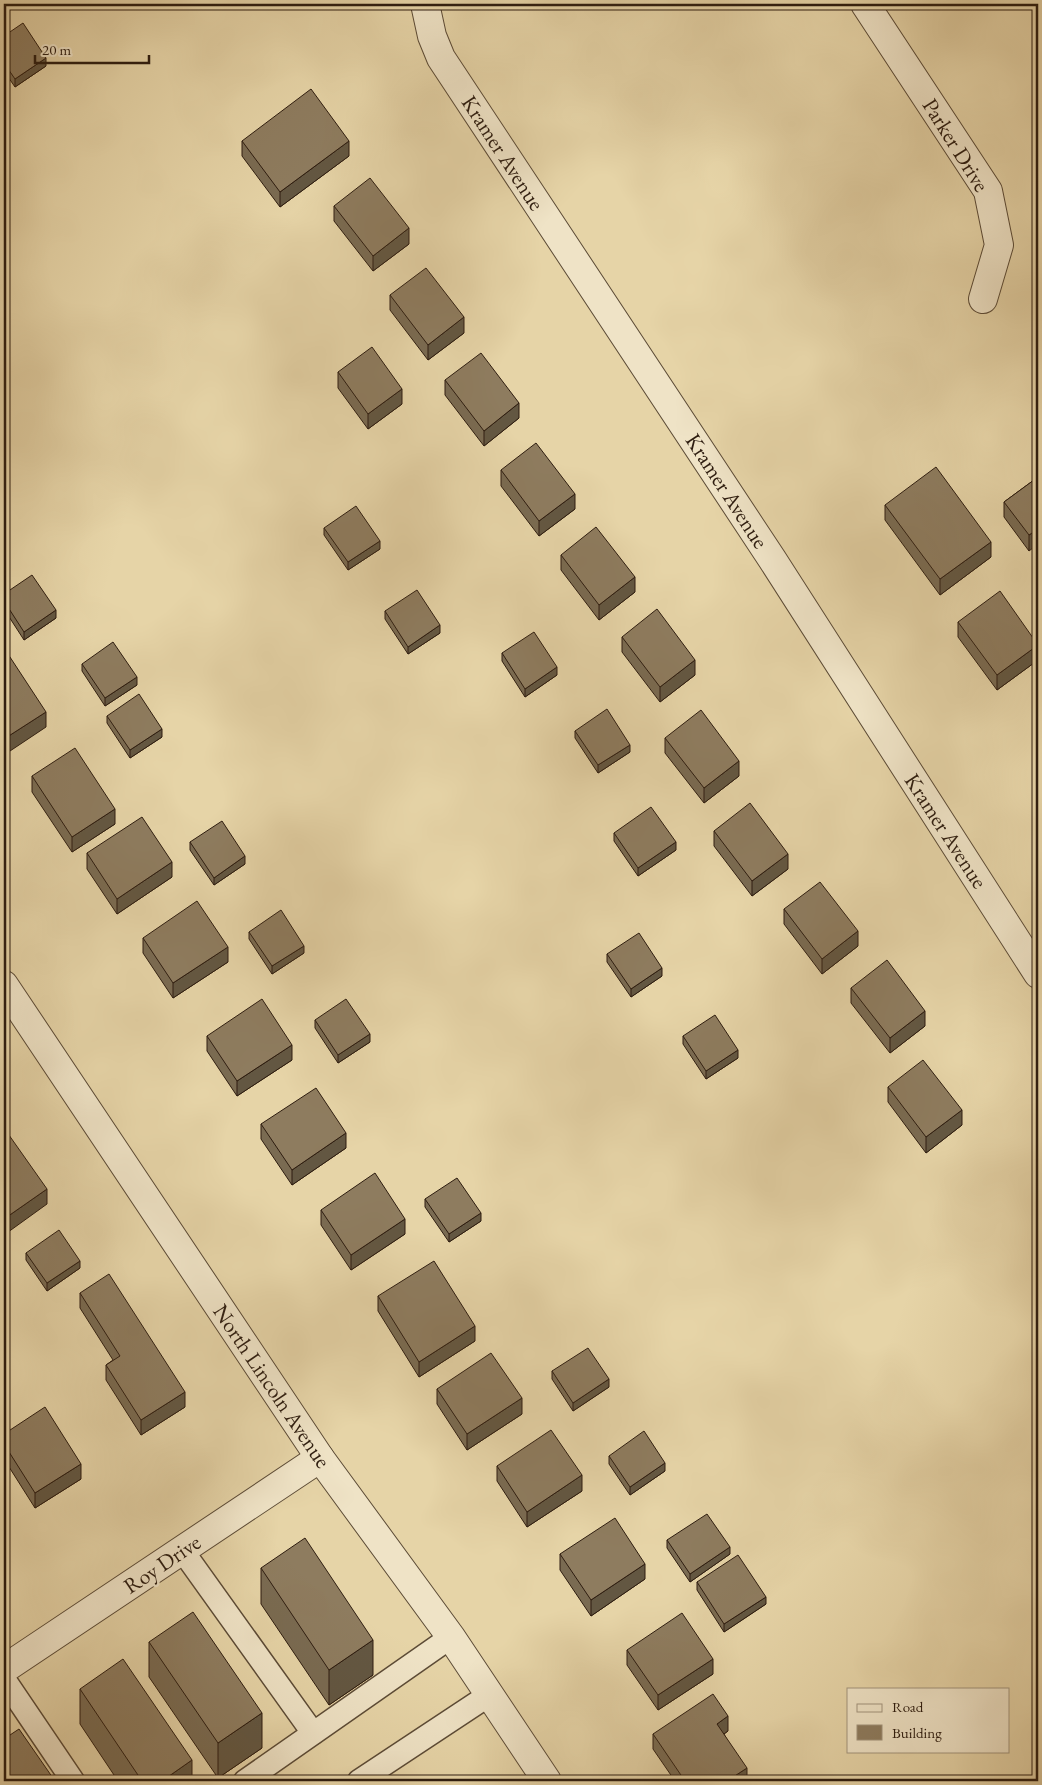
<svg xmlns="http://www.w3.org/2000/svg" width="1042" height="1785" font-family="'EB Garamond',serif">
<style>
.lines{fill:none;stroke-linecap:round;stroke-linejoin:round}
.service-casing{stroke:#5c4b36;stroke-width:25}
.minor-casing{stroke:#5c4b36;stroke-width:30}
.service{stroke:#efe3c6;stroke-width:22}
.minor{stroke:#efe3c6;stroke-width:28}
.wall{fill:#7a6b52;stroke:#2e1d10}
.shaded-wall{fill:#635742;stroke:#2e1d10}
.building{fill:#8e7c5f;stroke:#2e1d10}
.labels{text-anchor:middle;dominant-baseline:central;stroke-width:5;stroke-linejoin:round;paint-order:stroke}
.street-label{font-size:22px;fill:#2e1d10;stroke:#efe3c6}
</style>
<rect width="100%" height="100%" fill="#e6d4a7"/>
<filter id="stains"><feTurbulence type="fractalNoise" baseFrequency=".004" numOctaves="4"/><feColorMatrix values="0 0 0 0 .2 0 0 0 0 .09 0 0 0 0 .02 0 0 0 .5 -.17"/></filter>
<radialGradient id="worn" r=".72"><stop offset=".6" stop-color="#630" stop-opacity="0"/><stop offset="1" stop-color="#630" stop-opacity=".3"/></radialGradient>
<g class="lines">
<defs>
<g id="service">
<polyline points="182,1550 313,1733"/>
<polyline points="4,1679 73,1781"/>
<polyline points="245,1781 451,1637"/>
<polyline points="359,1781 489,1695"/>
</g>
<g id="minor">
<polyline points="425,4 432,36 441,58 772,559 1038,974"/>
<polyline points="865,4 988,191 999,245 983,299"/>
<polyline points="4,985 320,1458 451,1637 547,1781"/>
<polyline points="4,1669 320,1458"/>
</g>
</defs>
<use href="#service" class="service-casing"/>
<use href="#minor" class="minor-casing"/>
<use href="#service" class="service"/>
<use href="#minor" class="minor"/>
</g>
<g class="wall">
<polygon points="4,36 46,66 15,87 4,71"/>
<polygon points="242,141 349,156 280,207 242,156"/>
<polygon points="334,206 409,244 373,271 334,221"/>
<polygon points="390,295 464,333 428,360 390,310"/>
<polygon points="338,372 402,404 368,429 338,388"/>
<polygon points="445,380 519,418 484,446 445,395"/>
<polygon points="501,470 575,509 539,536 501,486"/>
<polygon points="1038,477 1029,551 1004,517 1004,502"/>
<polygon points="885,505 991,557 940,595 885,520"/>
<polygon points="324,528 380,549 348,570 324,535"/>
<polygon points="561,555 635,592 599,620 561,570"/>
<polygon points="4,594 56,618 24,640 4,609"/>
<polygon points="385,611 440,633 408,654 385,619"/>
<polygon points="958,622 1038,660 997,690 958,637"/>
<polygon points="622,637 695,675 660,702 622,652"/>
<polygon points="502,653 557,675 525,697 502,661"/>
<polygon points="82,664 137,685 105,706 82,671"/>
<polygon points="107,716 162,737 130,758 107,723"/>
<polygon points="575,731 630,752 598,773 575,738"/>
<polygon points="665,738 739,776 704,803 665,753"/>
<polygon points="32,776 115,824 72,852 32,792"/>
<polygon points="714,831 788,869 752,896 714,846"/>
<polygon points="614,833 676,850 638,876 614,841"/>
<polygon points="190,842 245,864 214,885 190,850"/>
<polygon points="87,853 172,877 117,914 87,869"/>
<polygon points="784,909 858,946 822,974 784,924"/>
<polygon points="249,932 304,953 272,974 249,939"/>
<polygon points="143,938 228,962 173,998 143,953"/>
<polygon points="607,954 662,976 631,997 607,962"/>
<polygon points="851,988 925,1026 890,1053 851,1003"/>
<polygon points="315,1020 370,1042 338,1063 315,1028"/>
<polygon points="207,1036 292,1060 237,1096 207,1051"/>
<polygon points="683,1036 738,1058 706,1079 683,1044"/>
<polygon points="888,1087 962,1125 926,1153 888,1102"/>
<polygon points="261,1124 346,1148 292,1185 261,1139"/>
<polygon points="425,1199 481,1221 449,1242 425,1207"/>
<polygon points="321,1210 405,1234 351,1270 321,1225"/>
<polygon points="26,1253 80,1268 47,1291 26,1260"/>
<polygon points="80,1293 185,1407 141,1435 106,1380 106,1365 113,1360 80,1308"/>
<polygon points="378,1296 475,1341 419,1377 378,1311"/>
<polygon points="552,1371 609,1387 573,1411 552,1379"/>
<polygon points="437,1389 522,1414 467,1450 437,1404"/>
<polygon points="4,1434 81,1479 35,1508 4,1459"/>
<polygon points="609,1456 665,1471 630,1495 609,1464"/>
<polygon points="497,1466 582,1491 527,1527 497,1481"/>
<polygon points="667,1540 730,1554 690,1582 667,1548"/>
<polygon points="560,1554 645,1579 591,1616 560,1570"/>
<polygon points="261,1568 373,1675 329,1705 261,1604"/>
<polygon points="697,1582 766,1604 724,1632 697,1590"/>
<polygon points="149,1642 262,1748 218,1778 149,1677"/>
<polygon points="627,1650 713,1674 658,1710 627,1665"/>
<polygon points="80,1689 192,1781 118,1781 80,1724"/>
<polygon points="728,1731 724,1734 747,1781 675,1781 653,1749 653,1734"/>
</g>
<g class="shaded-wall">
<polygon points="46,58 46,66 15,87 15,79"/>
<polygon points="349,141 349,156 280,207 280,192"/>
<polygon points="409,228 409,244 373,271 373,256"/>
<polygon points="464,317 464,333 428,360 428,345"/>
<polygon points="402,389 402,404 368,429 368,414"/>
<polygon points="519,403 519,418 484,446 484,431"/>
<polygon points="575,494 575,509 539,536 539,521"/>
<polygon points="1038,529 1038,544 1029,551 1029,535"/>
<polygon points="380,541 380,549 348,570 348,562"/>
<polygon points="991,542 991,557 940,595 940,579"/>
<polygon points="635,577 635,592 599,620 599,605"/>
<polygon points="56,610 56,618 24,640 24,632"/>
<polygon points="440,625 440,633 408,654 408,647"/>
<polygon points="1038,645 1038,660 997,690 997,675"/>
<polygon points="695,660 695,675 660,702 660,687"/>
<polygon points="557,667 557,675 525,697 525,689"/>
<polygon points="137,677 137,685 105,706 105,698"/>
<polygon points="46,712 46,727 4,755 4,739"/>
<polygon points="162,729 162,737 130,758 130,750"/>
<polygon points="630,745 630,752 598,773 598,765"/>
<polygon points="739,761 739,776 704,803 704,788"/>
<polygon points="115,809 115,824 72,852 72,837"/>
<polygon points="676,842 676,850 638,876 638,868"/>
<polygon points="788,854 788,869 752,896 752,881"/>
<polygon points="245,856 245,864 214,885 214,878"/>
<polygon points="172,862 172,877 117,914 117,899"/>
<polygon points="858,931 858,946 822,974 822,959"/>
<polygon points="304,946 304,953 272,974 272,966"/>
<polygon points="228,947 228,962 173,998 173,983"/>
<polygon points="662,968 662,976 631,997 631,989"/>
<polygon points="925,1011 925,1026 890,1053 890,1038"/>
<polygon points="370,1034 370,1042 338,1063 338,1055"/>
<polygon points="292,1045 292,1060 237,1096 237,1081"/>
<polygon points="738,1050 738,1058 706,1079 706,1071"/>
<polygon points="962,1110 962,1125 926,1153 926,1137"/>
<polygon points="346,1133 346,1148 292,1185 292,1170"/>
<polygon points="47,1189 47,1204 4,1235 4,1219"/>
<polygon points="481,1213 481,1221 449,1242 449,1234"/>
<polygon points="405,1219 405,1234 351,1270 351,1255"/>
<polygon points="80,1261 80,1268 47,1291 47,1283"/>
<polygon points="475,1326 475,1341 419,1377 419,1362"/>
<polygon points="609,1379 609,1387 573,1411 573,1403"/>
<polygon points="185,1392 185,1407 141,1435 141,1420"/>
<polygon points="522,1398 522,1414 467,1450 467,1434"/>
<polygon points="665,1463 665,1471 630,1495 630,1487"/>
<polygon points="81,1464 81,1479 35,1508 35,1493"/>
<polygon points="582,1475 582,1491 527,1527 527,1512"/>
<polygon points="730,1547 730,1554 690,1582 690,1574"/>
<polygon points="645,1564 645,1579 591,1616 591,1600"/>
<polygon points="766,1597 766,1604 724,1632 724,1624"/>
<polygon points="373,1640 373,1675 329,1705 329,1670"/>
<polygon points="713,1659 713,1674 658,1710 658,1695"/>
<polygon points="262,1713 262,1748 218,1778 218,1743"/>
<polygon points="728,1716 728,1731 717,1739 717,1724"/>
<polygon points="192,1760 192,1781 162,1781"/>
<polygon points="747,1768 747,1781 727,1781"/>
</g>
<g class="building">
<polygon points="23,23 46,58 15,79 4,63 4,36"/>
<polygon points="311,89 349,141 280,192 242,141"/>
<polygon points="370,178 409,228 373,256 334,206"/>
<polygon points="426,268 464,317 428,345 390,295"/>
<polygon points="372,347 402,389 368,414 338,372"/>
<polygon points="481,353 519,403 484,431 445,380"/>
<polygon points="536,443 575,494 539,521 501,470"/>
<polygon points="936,467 991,542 940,579 885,505"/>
<polygon points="1038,477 1038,529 1029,535 1004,502"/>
<polygon points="356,506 380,541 348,562 324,528"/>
<polygon points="596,527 635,577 599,605 561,555"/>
<polygon points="32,575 56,610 24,632 4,601 4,594"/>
<polygon points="417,590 440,625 408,647 385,611"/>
<polygon points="1000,591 1038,645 997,675 958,622"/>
<polygon points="657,609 695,660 660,687 622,637"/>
<polygon points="534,632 557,667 525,689 502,653"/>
<polygon points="113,642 137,677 105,698 82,664"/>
<polygon points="6,651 46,712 4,739 4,653"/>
<polygon points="139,694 162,729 130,750 107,716"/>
<polygon points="607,709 630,745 598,765 575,731"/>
<polygon points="701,710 739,761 704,788 665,738"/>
<polygon points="75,748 115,809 72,837 32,776"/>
<polygon points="750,803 788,854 752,881 714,831"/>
<polygon points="651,807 676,842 638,868 614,833"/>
<polygon points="142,817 172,862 117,899 87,853"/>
<polygon points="222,821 245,856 214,878 190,842"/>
<polygon points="820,882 858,931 822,959 784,909"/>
<polygon points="197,901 228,947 173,983 143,938"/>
<polygon points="281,910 304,946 272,966 249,932"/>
<polygon points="639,933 662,968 631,989 607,954"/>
<polygon points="887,960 925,1011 890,1038 851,988"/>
<polygon points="262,999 292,1045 237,1081 207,1036"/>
<polygon points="346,999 370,1034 338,1055 315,1020"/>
<polygon points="715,1015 738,1050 706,1071 683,1036"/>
<polygon points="923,1060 962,1110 926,1137 888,1087"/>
<polygon points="316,1088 346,1133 292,1170 261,1124"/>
<polygon points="4,1128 47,1189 4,1219"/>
<polygon points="375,1173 405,1219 351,1255 321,1210"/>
<polygon points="457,1178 481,1213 449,1234 425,1199"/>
<polygon points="59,1230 80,1261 47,1283 26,1253"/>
<polygon points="434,1261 475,1326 419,1362 378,1296"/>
<polygon points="109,1274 185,1392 141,1420 106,1365 120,1356 80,1293"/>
<polygon points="588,1348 609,1379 573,1403 552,1371"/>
<polygon points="491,1353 522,1398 467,1434 437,1389"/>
<polygon points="45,1407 81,1464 35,1493 4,1444 4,1434"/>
<polygon points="551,1430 582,1475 527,1512 497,1466"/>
<polygon points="644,1431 665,1463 630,1487 609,1456"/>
<polygon points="707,1514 730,1547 690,1574 667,1540"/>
<polygon points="615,1518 645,1564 591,1600 560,1554"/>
<polygon points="305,1538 373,1640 329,1670 261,1568"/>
<polygon points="738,1555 766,1597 724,1624 697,1582"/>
<polygon points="193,1612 262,1713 218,1743 149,1642"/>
<polygon points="682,1613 713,1659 658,1695 627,1650"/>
<polygon points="123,1659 192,1760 162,1781 142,1781 80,1689"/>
<polygon points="713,1694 728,1716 717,1724 747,1768 727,1781 685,1781 653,1734"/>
<polygon points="19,1729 55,1781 4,1781 4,1739"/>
</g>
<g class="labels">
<g class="street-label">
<text transform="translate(956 145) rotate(58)">Parker Drive</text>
<text transform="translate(503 153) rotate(57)">Kramer Avenue</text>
<text transform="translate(727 491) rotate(57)">Kramer Avenue</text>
<text transform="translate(946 831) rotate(57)">Kramer Avenue</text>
<text transform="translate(272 1386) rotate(56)">North Lincoln Avenue</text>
<text transform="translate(162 1564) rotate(-34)">Roy Drive</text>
</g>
</g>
<rect width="1042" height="1785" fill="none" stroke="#e6d4a7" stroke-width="20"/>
<rect x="5" y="5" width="1032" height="1775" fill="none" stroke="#2e1d10" stroke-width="2.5"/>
<rect x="10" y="10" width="1022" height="1765" fill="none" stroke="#2e1d10"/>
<rect x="847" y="1688" width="162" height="65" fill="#efe3c6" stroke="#a2947d"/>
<rect x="857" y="1704" width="25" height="8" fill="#efe3c6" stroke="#a2947d"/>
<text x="892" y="1712" font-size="15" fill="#2e1d10">Road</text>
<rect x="857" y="1725" width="25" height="15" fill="#8e7c5f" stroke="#a2947d"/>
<text x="892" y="1738" font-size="15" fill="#2e1d10">Building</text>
<path d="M35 55v8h114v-8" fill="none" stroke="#2e1d10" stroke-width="2.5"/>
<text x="42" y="55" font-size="15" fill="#2e1d10" stroke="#efe3c6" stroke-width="4" paint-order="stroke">20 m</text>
<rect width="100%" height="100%" filter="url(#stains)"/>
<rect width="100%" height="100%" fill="url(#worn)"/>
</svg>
